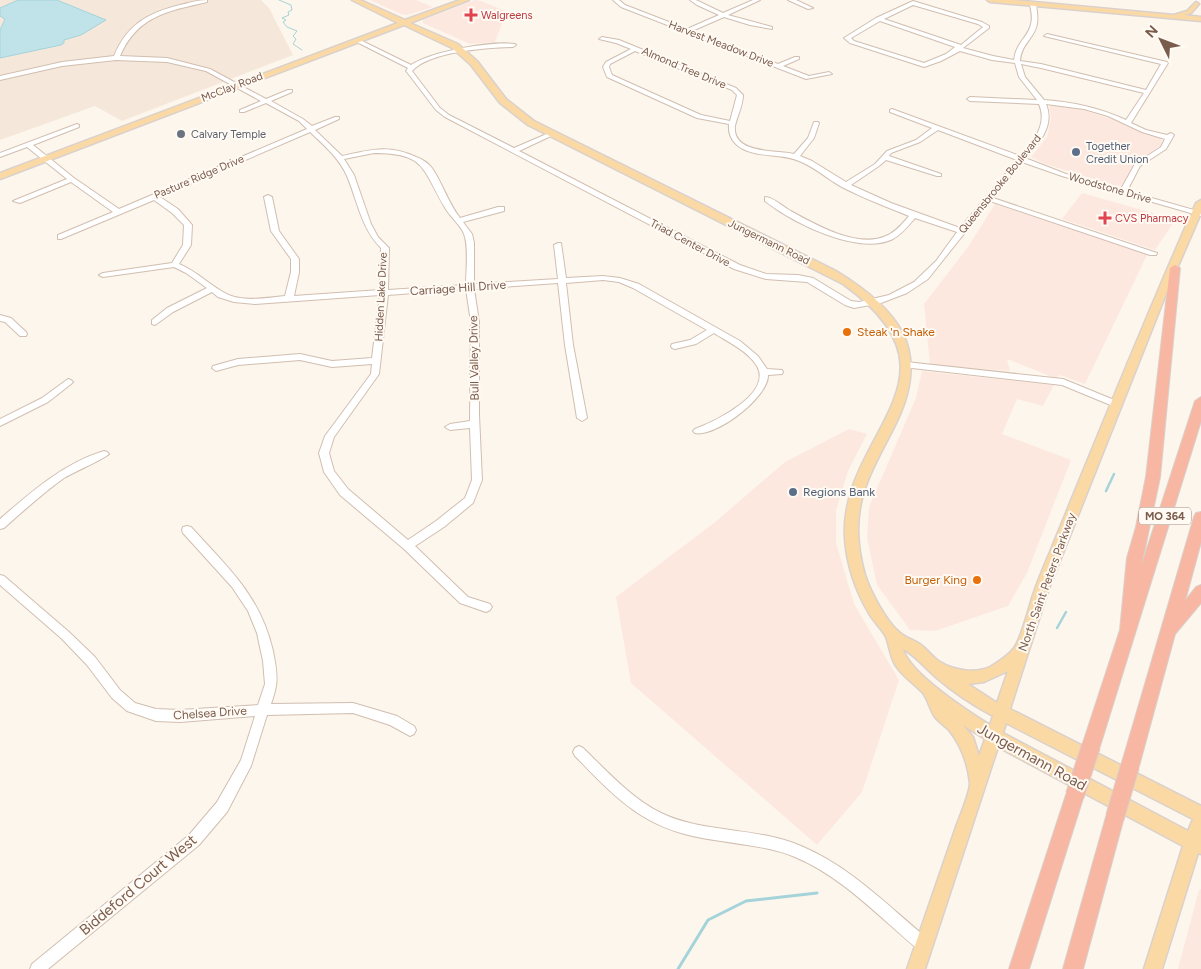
<svg xmlns="http://www.w3.org/2000/svg" width="1201" height="969" font-family="Figtree,sans-serif">
<style>
.residential{fill:#f5e8da}
.commercial{fill:#fde8e0}
.water{fill:#bfe3e8;stroke:#a5d3da}
.lines{fill:none;stroke-linecap:round;stroke-linejoin:round}
.stream-far2{stroke:#a5d3da;stroke-width:1}
.stream-far1{stroke:#a5d3da;stroke-width:2.5}
.stream{stroke:#a5d3da;stroke-width:3}
.minor-casing{stroke:#d1beb0;stroke-width:2}
.major-casing{stroke:#dad1cd;stroke-width:3}
.highway-casing{stroke:#dad1cd;stroke-width:2}
.minor{fill:#fff;fill-rule:evenodd}
.major{fill:#fbd9a5;fill-rule:evenodd}
.highway{fill:#f7b7a3;fill-rule:evenodd}
.highway-bridge-casing{stroke:#dad1cd;stroke-width:20;stroke-linecap:butt}
.highway-bridge{stroke:#f7b7a3;stroke-width:18}
.health-dot{fill:#e0444e;stroke:#fffaf3;stroke-width:2}
.worship-dot{fill:#6b7280;stroke:#fffaf3;stroke-width:2}
.service-dot{fill:#5c6f8a;stroke:#fffaf3;stroke-width:2}
.food-dot{fill:#e8710a;stroke:#fffaf3;stroke-width:2}
.labels{text-anchor:middle;dominant-baseline:central;stroke-width:4;stroke-linejoin:round;paint-order:stroke}
.far-health-label{font-size:11px;fill:#be3a42;stroke:#fffaf3;text-anchor:start}
.far-street-label{font-size:11px;fill:#7a5c4d;stroke:#fffaf3}
.far-worship-label{font-size:11px;fill:#5b616d;stroke:#fffaf3;text-anchor:start}
.far-service-label{font-size:11px;fill:#4e5e75;stroke:#fffaf3;text-anchor:start}
.shield{fill:#fffaf3;stroke:#a28b7f;stroke-width:1}
.shield-label{font-size:11px;font-weight:bold;fill:#7a5c4d}
.street-label{font-size:12px;fill:#7a5c4d;stroke:#fffaf3}
.food-label{font-size:12px;fill:#c56008;stroke:#fffaf3;text-anchor:start}
.service-label{font-size:12px;fill:#4e5e75;stroke:#fffaf3;text-anchor:start}
.near-street-label{font-size:15px;fill:#7a5c4d;stroke:#fffaf3}
</style>
<rect width="100%" height="100%" fill="#fdf6ec"/>
<polygon class="residential" points="0,0 261,0 269,8 293,55 122,121 95,106 0,140"/>
<g class="commercial">
<polygon points="370,0 416,0 433,7 407,15 401,14"/>
<polygon points="475,0 481,1 508,12 494,17 503,21 495,42 470,44 423,23 423,20"/>
<polygon points="1052,105 1073,107 1115,120 1158,137 1162,140 1161,145 1134,164 1122,185 1116,186 1045,164 1031,157 1047,137 1051,118 1049,107"/>
<polygon points="1082,193 1153,213 1155,217 1173,223 1155,250 1062,219"/>
<polygon points="995,204 1148,253 1085,384 1060,375 1055,378 1007,359 1010,371 930,365 924,304 968,247"/>
<polygon points="922,371 1054,385 1043,406 1017,399 1002,434 1071,460 1027,573 1008,606 935,631 910,630 877,585 867,538 869,507 916,398"/>
<polygon points="849,429 867,434 848,471 836,510 836,543 854,604 899,680 862,792 817,845 631,683 616,597 714,523 785,462"/>
<polygon points="1201,889 1201,969 1178,969 1199,890"/>
</g>
<polygon class="water" points="18,0 57,0 106,20 81,35 64,40 64,43 61,45 0,58 0,30 5,19 0,16 0,8"/>
<g class="lines">
<polyline class="stream-far2" points="279,0 291,5 292,10 288,12 289,15 282,18 286,20 283,22 287,27 297,31 293,36 296,39 293,44 302,50"/>
<g class="stream-far1">
<polyline points="1106,491 1114,474"/>
<polyline points="1057,628 1066,612"/>
</g>
<polyline class="stream" points="678,969 708,920 746,901 817,893"/>
<defs>
<g id="minor">
<path d="M207,0V2C168,11 137,16 120,56L167,58L210,69L266,99L288,90H292V92L271,101L303,119L312,126L335,117H339V119L315,130L342,156C370,150 389,144 416,157C422,159 428,163 432,168C443,184 448,203 460,218L498,207H504V211L463,222L472,234L474,243V284L558,279L554,245L558,243H561L566,278L603,276L620,278L639,284L740,341L758,356L767,369L782,370L783,372L782,374L768,375C769,397 715,438 695,433L693,431L695,429C714,422 773,394 757,366C748,351 728,342 714,333L696,344L675,349L672,348L671,346L672,344L690,340L707,330L633,288L619,282L603,280L566,283L573,345L587,418L582,421L577,418L565,345L558,283L474,289L479,322V415L482,480L473,503L444,527L415,546L468,597L490,604L492,607L490,610L486,612L460,603L404,549L340,495L324,472L319,453L325,436L371,374L372,364L332,367L300,360L238,365L216,371L212,368L213,366L238,359L300,354L332,361L372,358L380,295L255,304L234,302L218,297L212,292L173,312L155,325L152,324V320L167,308L207,288L186,273L174,267L103,277L99,275L103,273L172,263L183,245L184,225L172,213L154,200L61,239H58V235L113,212L71,182L20,203L13,201L67,179L27,147L0,157V153L77,124L79,125V127L33,145L74,178L119,209L307,129L299,121L266,103L244,112H240V110L261,101L206,71L167,62L116,60L62,66L0,80V76L62,62L114,56C127,25 147,13 180,5C188,3 198,0 207,0ZM310,132C324,145 339,158 347,176C358,202 361,228 381,248L380,290L294,296L299,272V259L279,231L272,197L268,195L264,197L271,231L291,259V272L285,296C266,298 240,303 223,292C207,283 196,271 179,264L191,245L192,225L178,209L160,197ZM374,153C425,153 422,168 444,206C449,216 460,224 464,234C469,246 466,272 466,285L388,290L389,248L378,237L371,224L354,175L344,159ZM466,289L471,322L470,421L450,424L445,427L450,430L470,428L472,480L465,498L436,521L408,540L348,489L334,471L329,453L334,437L379,374L388,295Z"/>
<polygon points="613,0 619,0 625,5 687,29 719,15 697,5 690,0 696,0 723,13 753,0 760,0 728,15 772,27 772,29 750,25 724,17 692,31 778,64 795,57 799,57 799,59 783,66 809,76 829,72 832,74 806,79 621,7"/>
<polygon points="788,0 796,0 813,8 808,9"/>
<path d="M913,1L982,22L989,26V28L963,48L993,56L1014,60C1016,42 1028,38 1031,24C1033,17 1031,11 1030,4L1033,2L1036,4C1037,11 1038,18 1037,24C1034,39 1021,44 1020,61L1041,64L1146,90L1161,64L1044,36L1047,34L1167,62L1168,63L1131,123L1146,130L1167,135L1171,133L1174,135L1166,149L1140,166L1127,191L1201,212V216L1062,176L1022,162L993,198L1157,253L1156,255H1150L990,201L928,279L907,293L881,303L854,308L845,305L807,282L766,279L734,269L445,117L436,110L407,72L406,71L408,68L353,40L358,39L411,65C432,51 491,41 515,44L516,45L513,47C486,48 431,51 412,71L440,108L449,115L514,148L549,133H553V135L519,151L740,265L766,274L798,275L813,278L851,301L859,302L889,295L914,282L936,261L957,232L915,218C909,225 902,234 893,239C858,256 793,223 765,201V197C773,197 782,206 789,210C814,224 857,249 886,236C896,232 903,223 909,216C887,207 863,198 842,187C827,179 815,167 799,161C781,153 760,158 743,149C733,144 728,135 729,124L697,118L607,77L603,67L606,62L631,49L616,43L599,39L602,37L619,40L736,88L743,95C743,106 737,116 735,126C732,154 776,150 794,154L808,138L814,122H818L819,123L814,138L800,156L812,161L846,182L875,164L887,151L916,140L932,128L890,112V110L892,109L1020,156C1033,142 1048,125 1039,104L970,101L967,99L970,97L1037,100L1019,77L1015,63L992,60L960,51L941,61L924,67L850,43L844,38L876,18ZM913,5L978,24L983,27L961,45L884,19ZM880,21L955,47L946,54L924,63L854,41L851,38ZM635,51L732,90L737,95L730,121L701,115L612,75L609,67L610,64ZM1021,64L1041,68L1144,93L1126,120C1100,108 1073,102 1044,100L1025,77ZM1046,104L1084,109L1108,116L1142,132L1165,139L1161,147L1135,164L1121,189L1066,174L1025,158C1039,144 1055,126 1046,104ZM938,130L1017,160L960,228L891,203L851,185L879,166L886,160L937,176H941V174L889,156L891,153L920,142Z"/>
<polygon points="0,315 11,318 26,332 27,334 26,336 20,336 5,322 0,321"/>
<polygon points="906,362 1063,379 1119,402 1121,404 1116,407 1113,406 1062,385 903,367 902,365 903,363"/>
<polygon points="68,379 71,380 73,382 71,384 48,402 0,426 0,419 42,398"/>
<path d="M104,451L107,452L109,454C104,459 74,472 64,478C43,493 23,511 4,528L0,529V519C31,492 64,463 104,451Z"/>
<path d="M187,526L191,527C228,568 260,595 273,651C275,662 278,675 276,686C275,692 273,698 271,704L353,703L397,716L414,726L416,730L414,734L410,736L390,725L353,713L267,715L251,766L227,812L199,845L48,969H30L32,964L189,835L217,802L241,760L255,716L180,722L156,721L127,711L112,698L87,665L61,638L0,585V575L4,576L69,632L95,657L120,690L135,703L156,709L180,710L258,705L265,684L263,661L257,633L248,611L232,587L183,533L182,530L183,527Z"/>
<path d="M579,746L583,748C607,771 631,798 661,813C702,833 757,827 801,846C851,867 888,906 929,940L931,945L929,950L924,952L919,950C880,918 843,877 795,857C766,845 733,844 702,838C642,827 616,798 575,756L573,752L575,748Z"/>
</g>
<g id="major">
<path d="M352,0H360L405,20L460,0H469L410,23L458,44L477,61L506,99L534,121L836,271C898,309 932,349 896,423C883,450 865,478 860,508C856,530 859,554 865,575C870,591 886,621 899,632C905,638 915,640 921,645C928,650 933,658 940,662C953,670 975,674 990,667C998,662 1009,655 1014,648C1021,640 1029,607 1033,595C1038,580 1044,566 1050,552C1098,435 1145,318 1196,203L1201,200V213L1166,294L1048,591L1010,709L1201,806V854L1198,853L1162,969H1144L1183,846L998,747L925,969H907C923,922 940,874 956,827C960,816 970,793 970,783C968,764 961,745 949,730C945,726 939,722 935,717C930,710 928,699 923,693C915,684 903,677 896,666C890,657 890,647 886,637C882,629 875,623 870,615C856,592 847,566 845,539C838,433 975,379 843,284L528,125L500,103L471,65L452,48L404,25L0,179V173L398,23ZM903,649C916,656 925,668 937,678C953,692 973,705 993,716L990,725C969,712 909,673 903,649ZM1008,671L997,703L968,684L984,682ZM1006,723L1193,819L1188,831L1003,733ZM963,725L985,739L979,756L973,737Z"/>
<polygon points="987,0 1012,0 1174,15 1187,11 1196,2 1199,4 1191,13 1184,15 1201,17 1201,21 990,2"/>
</g>
<g id="highway">
<polygon points="1175,265 1180,268 1160,477 1141,567 1195,401 1201,397 1201,421 1100,746 1097,752 1091,754 1085,752 1082,746 1120,630 1127,558 1136,527 1146,477 1170,268"/>
<polygon points="1201,512 1201,542 1185,601 1196,587 1201,585 1201,603 1175,634 1139,766 1136,772 1130,774 1124,772 1121,766 1194,517 1196,513"/>
<polygon points="1075,786 1081,789 1084,795 1029,969 1009,969 1066,795 1069,789"/>
<polygon points="1115,808 1121,811 1124,817 1083,969 1063,969 1106,817 1109,811"/>
</g>
</defs>
<use href="#minor" class="minor-casing"/>
<use href="#major" class="major-casing"/>
<use href="#highway" class="highway-casing"/>
<use href="#minor" class="minor"/>
<use href="#major" class="major"/>
<use href="#highway" class="highway"/>
<defs>
<g id="highway-bridge">
<polyline points="1075,795 1091,746"/>
<polyline points="1115,817 1130,766"/>
</g>
</defs>
<use href="#highway-bridge" class="highway-bridge-casing"/>
<use href="#highway-bridge" class="highway-bridge"/>
</g>
<g class="health-dot">
<path d="M468.5 7.5h5v5h5v5h-5v5h-5v-5h-5v-5h5z"/>
<path d="M1102.5 210.5h5v5h5v5h-5v5h-5v-5h-5v-5h5z"/>
</g>
<circle class="worship-dot" cx="181" cy="134" r="5"/>
<g class="service-dot">
<circle cx="1076" cy="152" r="5"/>
<circle cx="793" cy="492" r="5"/>
</g>
<g class="food-dot">
<circle cx="847" cy="332" r="5"/>
<circle cx="977" cy="580" r="5"/>
</g>
<g class="labels">
<g class="far-health-label">
<text x="481" y="15">Walgreens</text>
<text x="1115" y="218">CVS Pharmacy</text>
</g>
<g class="far-street-label">
<text transform="translate(721 44) rotate(21)">Harvest Meadow Drive</text>
<text transform="translate(684 68) rotate(23)">Almond Tree Drive</text>
<text transform="translate(232 87) rotate(-21)">McClay Road</text>
<text transform="translate(199 177) rotate(-23)">Pasture Ridge Drive</text>
<text transform="translate(1000 184) rotate(-51)">Queensbrooke Boulevard</text>
<text transform="translate(1110 188) rotate(16)">Woodstone Drive</text>
<text transform="translate(769 242) rotate(26)">Jungermann Road</text>
<text transform="translate(690 243) rotate(28)">Triad Center Drive</text>
<text transform="translate(381 297) rotate(-87)">Hidden Lake Drive</text>
</g>
<g class="far-worship-label">
<text x="191" y="134">Calvary Temple</text>
</g>
<g class="far-service-label">
<text x="1086" y="146">Together<tspan x="1086" dy="13">Credit Union</tspan></text>
</g>
<rect class="shield" x="1139" y="507.5" width="52" height="17" rx="4"/>
<g class="shield-label">
<text x="1165" y="516">MO 364</text>
</g>
<g class="street-label">
<text transform="translate(458 288) rotate(-4)">Carriage Hill Drive</text>
<text transform="translate(474 358) rotate(-91)">Bull Valley Drive</text>
<text transform="translate(1047 582) rotate(-70)">North Saint Peters Parkway</text>
<text transform="translate(210 713) rotate(-4)">Chelsea Drive</text>
</g>
<g class="food-label">
<text x="857" y="332">Steak 'n Shake</text>
<text x="967" y="580" text-anchor="end">Burger King</text>
</g>
<g class="service-label">
<text x="803" y="492">Regions Bank</text>
</g>
<g class="near-street-label">
<text transform="translate(1032 757) rotate(29)">Jungermann Road</text>
<text transform="translate(138 885) rotate(-40)">Biddeford Court West</text>
</g>
</g>
<g transform="translate(1161 40) rotate(312)" stroke="#fffaf3" stroke-width="4" paint-order="stroke">
<path d="M0-4L9 19L0 12L-9 19Z" fill="#7a5c4d"/>
<text y="-8" font-size="14" font-weight="bold" text-anchor="middle" fill="#7a5c4d">N</text>
</g>
</svg>
